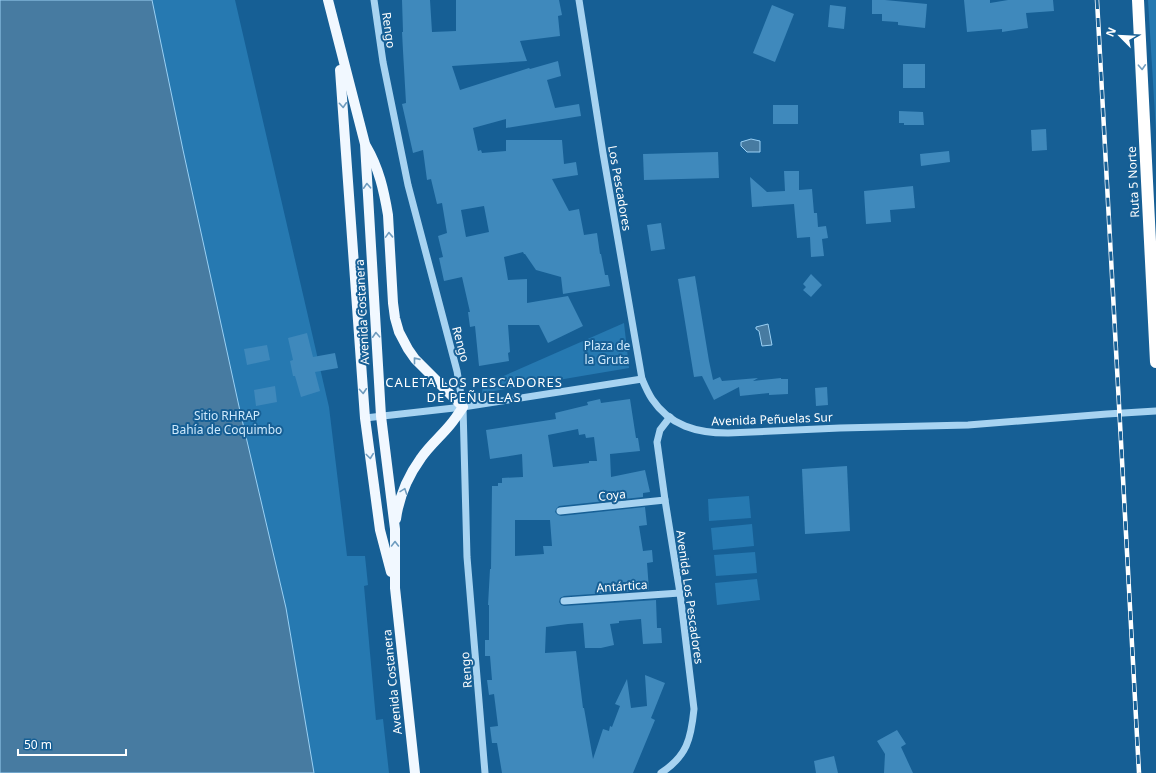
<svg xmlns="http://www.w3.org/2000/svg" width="1156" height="773" font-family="'Noto Sans',sans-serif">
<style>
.green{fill:#2679b1}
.water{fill:#477ba1;stroke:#9ad0f4}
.building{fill:#3f89bc;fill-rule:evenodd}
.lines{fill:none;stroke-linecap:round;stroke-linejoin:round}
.minor{stroke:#a7d3f1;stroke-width:7}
.major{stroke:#f1f8ff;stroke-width:10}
.highway{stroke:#fff;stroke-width:12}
.rail-casing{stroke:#fff;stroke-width:4.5}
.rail{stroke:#165f95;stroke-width:3;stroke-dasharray:9;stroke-linecap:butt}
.oneway{stroke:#739fbf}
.oneway2{stroke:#6e9cbf}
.labels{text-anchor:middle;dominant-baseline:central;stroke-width:4;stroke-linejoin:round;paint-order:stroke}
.street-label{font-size:12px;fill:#fff;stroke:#165f95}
.park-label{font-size:12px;fill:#cee9fc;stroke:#165f95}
.neighbourhood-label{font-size:13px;letter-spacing:1px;fill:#fff;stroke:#165f95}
</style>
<rect width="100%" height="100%" fill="#165f95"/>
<g class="green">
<polygon points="27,0 235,0 329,407 347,556 365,556 368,585 364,586 376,720 383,719 389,773 190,773"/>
<polygon points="1148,0 1156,0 1156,132"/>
<polygon points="624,323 629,368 482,393 483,385"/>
<polygon points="749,496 751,518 709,521 708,499"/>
<polygon points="752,524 754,546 713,550 711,528"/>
<polygon points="755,552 757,573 716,576 714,555"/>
<polygon points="757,579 760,600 717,605 715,583"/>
</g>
<g class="water">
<polygon points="0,0 152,0 183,150 240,411 286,608 314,773 0,773"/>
<polygon points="751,139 760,141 760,152 747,152 741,146 741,142"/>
<polygon points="768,324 772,345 762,346 759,331 756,329 756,327"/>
</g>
<g class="building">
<path d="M402,0H430L432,32L456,31V0H559L562,15L558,16L560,36L520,41L527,61L452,66L460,90L529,68L530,69L558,61L561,76L547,80L555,108L579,104L581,116L506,128V119L473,128L478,151L481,150L482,153L506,151V140H562L564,164L576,162L578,175L552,179L569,211L579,209L584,235L597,233L600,254H601L605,275H608L610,286L563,294L561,277L536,270L525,254H524L523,252L504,257L508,280L527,279V303L568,296L583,326L548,343L539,325H508L510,352L508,353L509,361L479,366L475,326L470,327L468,312H470L462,277L444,281L439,258L443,257L438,236L447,233L442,203L437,204L431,179L427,180L423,150L413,153L402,104L406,103L403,51L402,32H403ZM484,206L489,232L466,237L461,210Z"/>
<polygon points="872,0 885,0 927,4 925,28 898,25 898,22 882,21 882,14 872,14"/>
<polygon points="964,0 990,0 990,3 1008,0 1053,0 1054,11 1026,13 1028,28 1002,32 1002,29 967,32"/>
<polygon points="772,5 794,14 775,62 753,53"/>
<polygon points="830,5 846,7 844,29 828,27"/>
<rect x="903" y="64" width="22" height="24"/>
<rect x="773" y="105" width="25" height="19"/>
<polygon points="899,111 923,112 924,125 904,125 904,123 899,123"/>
<polygon points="1046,129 1047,150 1032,151 1031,130"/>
<polygon points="949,151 950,162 921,166 920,154"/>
<polygon points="718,152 719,178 644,180 643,154"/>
<polygon points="784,171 799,171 799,190 812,189 814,213 817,213 818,227 826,226 828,238 822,239 824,256 811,257 810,237 797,238 794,204 752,207 750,177 767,192 785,191"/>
<polygon points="913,186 915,208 890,210 891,222 866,224 864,191"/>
<polygon points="661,223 665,249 651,251 647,225"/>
<polygon points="811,274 822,285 811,297 803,290 806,287 803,284"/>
<polygon points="695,276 709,361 713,380 720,377 722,381 758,378 753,381 781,378 781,379 788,379 788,394 769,395 769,393 740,396 739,387 714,400 702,376 694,377 678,279"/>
<polygon points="307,333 313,357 335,353 338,368 315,372 320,391 301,397 295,376 293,376 290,361 293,360 288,338"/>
<polygon points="267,345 270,360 247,365 244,349"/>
<polygon points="275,386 277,402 256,406 254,390"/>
<polygon points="827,387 828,405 816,406 815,388"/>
<path d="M600,399L601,403L630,399L636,438H638L640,451L610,454L611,477L645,470L650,492L643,493V497L559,506L556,509L555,512L558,515L561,516L645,507L647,525L639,526L643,551L652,550L653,562L647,563L649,590L564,596L560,598L559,602L561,605L564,606L656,600L657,628H661L662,643L643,644L641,619L619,621V623L610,624L614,645L601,648H585L583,623L568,624L546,627L545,653L576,651L583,708H584L593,759L603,729L609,731L610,726L612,727L620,706L615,704L627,679L631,708L647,706L645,675L665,683L651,718L655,720L633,773H502L497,743H492L490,727L498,726L494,694L489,695L487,680H492L490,656H485V640H489V605H488L490,569H491L492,486H498V483H502V478L523,477L522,454L490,459L486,430L556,419L555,413L588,405L587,402ZM578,429L579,435L585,434L586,438L594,437L597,461H589V463L553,467L548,435ZM515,520H550L552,546H543L544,554L515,556Z"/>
<polygon points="847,466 850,531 805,534 802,469"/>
<polygon points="897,730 906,744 901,747 913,773 884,773 885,754 877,741"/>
<polygon points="834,756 838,773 816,773 814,761"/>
</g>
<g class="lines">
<g class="minor">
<polyline points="374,0 383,62 408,185 457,371 463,407 467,557 485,773"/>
<path d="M579,0L603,153L642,379C645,386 648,393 652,399C670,426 697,433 728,433L840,428L968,425L1107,414L1156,411"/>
<polyline points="365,418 463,407 642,379"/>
<polyline points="560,511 665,500"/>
<polyline points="564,601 680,593"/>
<path d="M661,773C687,756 691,739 694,709L680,593L665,500L657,442L660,430L670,417"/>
</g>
<g class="major">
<polyline points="328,0 365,144 381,416 395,529 395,588 415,773"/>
<polyline points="340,70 365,418 380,530 391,572"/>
<path d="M366,146C379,168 384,191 388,215L393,303L395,318L399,332L408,349L415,359L463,407C459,413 455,419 450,425C441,436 429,446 421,458C408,476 399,497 396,519"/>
</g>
<polyline class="highway" points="1138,0 1156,362"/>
<defs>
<polyline id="rail" points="1097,0 1139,773"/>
</defs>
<use href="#rail" class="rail-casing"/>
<use href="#rail" class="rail"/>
</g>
<defs><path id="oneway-chevron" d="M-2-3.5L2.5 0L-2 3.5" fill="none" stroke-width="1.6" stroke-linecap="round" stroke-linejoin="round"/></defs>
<use class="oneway" href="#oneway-chevron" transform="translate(1142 67) rotate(87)"/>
<g class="oneway2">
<use href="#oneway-chevron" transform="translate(343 105) rotate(86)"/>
<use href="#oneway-chevron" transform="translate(367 186) rotate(-93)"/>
<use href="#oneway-chevron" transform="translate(389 235) rotate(-92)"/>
<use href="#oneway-chevron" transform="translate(376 335) rotate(-93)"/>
<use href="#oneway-chevron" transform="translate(416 360) rotate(-129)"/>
<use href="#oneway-chevron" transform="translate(363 391) rotate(86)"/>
<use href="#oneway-chevron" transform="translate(370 456) rotate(83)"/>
<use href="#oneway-chevron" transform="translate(404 491) rotate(-70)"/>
<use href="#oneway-chevron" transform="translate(395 544) rotate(-90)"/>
</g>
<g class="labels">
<g class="street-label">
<text transform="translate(389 30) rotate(82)">Rengo</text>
<text transform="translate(1133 182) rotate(-93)">Ruta 5 Norte</text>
<text transform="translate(620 188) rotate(80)">Los Pescadores</text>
<text transform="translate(362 312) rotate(-93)">Avenida Costanera</text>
<text transform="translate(461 344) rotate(75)">Rengo</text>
<text transform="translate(772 419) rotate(-2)">Avenida Peñuelas Sur</text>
<text transform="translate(612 495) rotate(-6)">Coya</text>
<text transform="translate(622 586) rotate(-4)">Antártica</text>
<text transform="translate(690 597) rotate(82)">Avenida Los Pescadores</text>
<text transform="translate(466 670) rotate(-95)">Rengo</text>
<text transform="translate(392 682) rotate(-96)">Avenida Costanera</text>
</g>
<g class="park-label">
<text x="607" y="345">Plaza de<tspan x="607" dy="14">la Gruta</tspan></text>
<text x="227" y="415">Sitio RHRAP<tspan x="227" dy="14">Bahía de Coquimbo</tspan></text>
</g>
<g class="neighbourhood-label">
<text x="474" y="382">CALETA LOS PESCADORES<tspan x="474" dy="15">DE PEÑUELAS</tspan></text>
</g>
</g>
<g transform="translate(1120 36) rotate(294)" stroke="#165f95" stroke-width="3" paint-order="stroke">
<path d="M0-3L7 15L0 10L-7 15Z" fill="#ffffff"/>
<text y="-6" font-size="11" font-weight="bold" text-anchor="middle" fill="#ffffff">N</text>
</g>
<path d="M18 749v6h108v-6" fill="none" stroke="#ffffff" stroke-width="2"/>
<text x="24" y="749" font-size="12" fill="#ffffff" stroke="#165f95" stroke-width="3" paint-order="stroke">50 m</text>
</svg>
